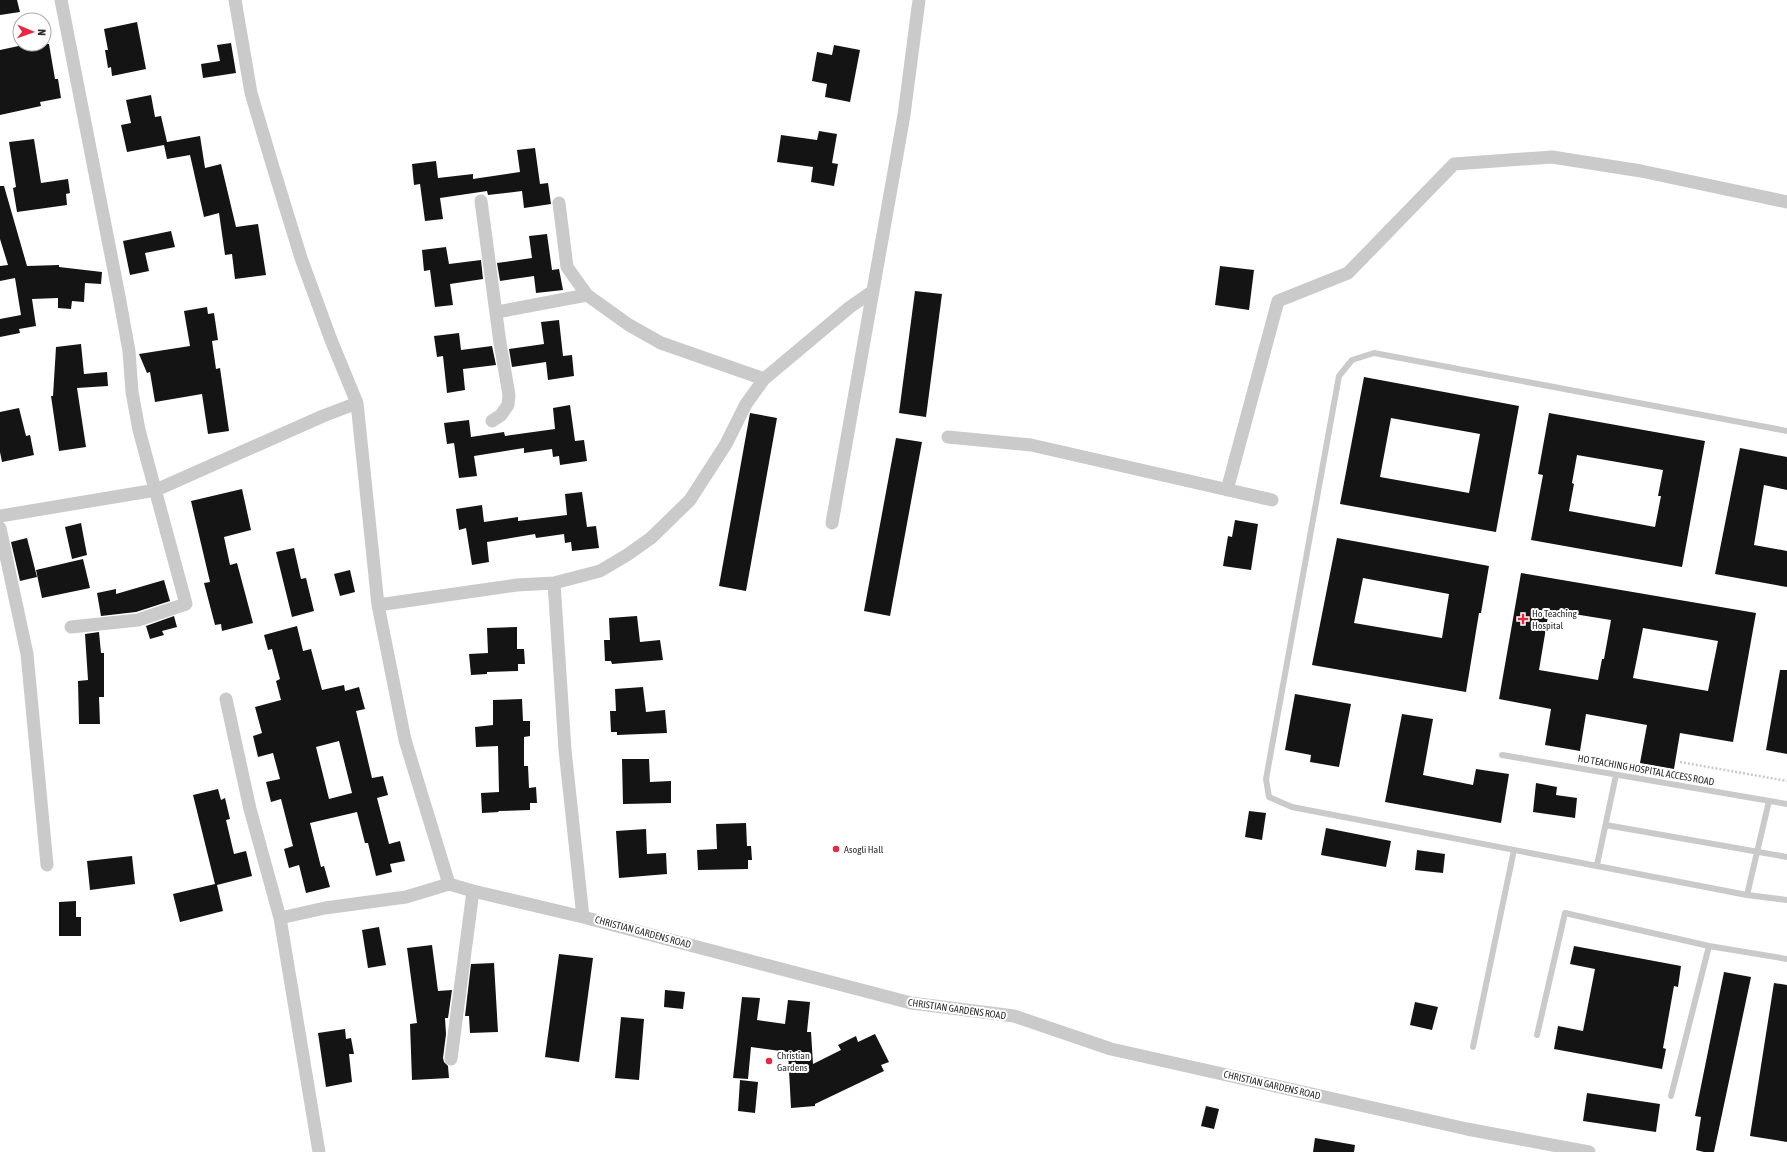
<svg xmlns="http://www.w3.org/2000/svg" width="1787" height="1152" viewBox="0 0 1787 1152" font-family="'Asap Condensed',sans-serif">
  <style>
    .building { fill: #141414; fill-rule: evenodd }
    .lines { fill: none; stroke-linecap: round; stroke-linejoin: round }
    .path { stroke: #cacaca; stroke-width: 2.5; stroke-dasharray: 2 2; stroke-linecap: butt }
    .lane { stroke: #cacaca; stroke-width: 6 }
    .street { stroke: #cacaca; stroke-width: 13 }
    .poi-dot { fill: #ed2640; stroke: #fff; stroke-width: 1.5 }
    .labels { text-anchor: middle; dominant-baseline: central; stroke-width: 4; stroke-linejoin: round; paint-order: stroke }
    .poi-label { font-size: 10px; fill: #2d2d2d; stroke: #fff; text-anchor: start }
    .street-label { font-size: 10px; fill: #2d2d2d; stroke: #fff }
  </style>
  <rect width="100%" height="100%" fill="#fff"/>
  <!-- building -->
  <path class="building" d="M0,0H17L20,12L0,15Z
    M137,22L146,69L112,76L111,67L108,68L105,50H108L104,29Z
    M231,43L236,73L203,78L201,64L220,61L217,45Z
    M28,44H49L55,79H58L61,98L40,102L41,106L0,115V50Z
    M834,45L860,50L850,102L825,97L827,84L812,81L817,52L832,55Z
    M151,95L155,117L161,116L167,142L200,136L205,168L221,164L236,227L258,224L266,275L235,279L232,254L225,255L219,213L204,217L190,155L167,159L164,145L127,152L121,125L131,123L126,100Z
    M819,131L837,134L832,163L838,164L834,186L811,182L813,167L777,162L781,135L817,140Z
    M34,139L41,183L68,179L70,193L66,194L67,205L17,212L13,188L16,187L9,142Z
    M535,148L540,184L548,183L551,204L524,208L522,191L488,195L487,191L440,198L443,219L425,221L420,184L414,185L412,164L436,161L438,178L473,174V179L520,172L517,150Z
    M0,186H4L27,266L59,265V267L102,272L101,284L85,283L84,302L72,301L71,309L58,308V298L32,299L36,326L19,329L20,333L0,337V319L21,315L15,278L0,281V266L8,265L0,239Z
    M171,231L175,247L145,253L149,271L130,275L123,241Z
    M547,234L552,270L559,269L563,290L536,293L534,276L500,281L497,263L532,258L529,236Z
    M446,247L449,264L481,260L483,279L450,284L453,305L435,307L430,270L424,271L422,250Z
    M1220,266L1254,270L1249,310L1215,305Z
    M915,291L942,294L926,417L899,413Z
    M207,307L208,314L214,313L218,340L212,341L216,369L220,368L229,431L208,434L202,394L155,402L150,372L147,373L139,354L190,346L184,311Z
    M559,320L563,356L572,355L574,376L548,380L546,362L512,367L509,349L544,344L541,322Z
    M459,333L461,350L492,346L496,365L463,369L465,390L447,393L443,356L437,357L434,336Z
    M81,344L84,374L107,372L108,386L77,388L86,447L59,451L51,396H53L56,347Z
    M1364,377L1519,406L1496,532L1340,504ZM1391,418L1480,434L1469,493L1380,477Z
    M570,405L575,441L584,440L587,461L560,465L559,456L553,457L552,449L524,453V448L474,456L477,476L459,478L454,443L447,444L444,423L469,420L471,437L504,432L505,436L555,429L553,408Z
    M19,408L26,436L30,435L34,455L2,462L0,452V412Z
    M750,413L777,418L746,591L719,586Z
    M1549,413L1705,441L1682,567L1531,540L1543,475L1538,474ZM1577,455L1663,470L1658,496H1661L1655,527L1569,511L1574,484L1572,483Z
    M896,438L922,442L890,616L864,611Z
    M1740,448L1787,457V490L1764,485L1754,545L1787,551V587L1715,574Z
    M242,489L251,530L224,537L230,565L237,563L253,623L222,631L221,624L215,625L204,583L210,582L191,501Z
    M582,492L587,527L596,526L599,548L572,551L571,542L565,543L564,534L536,538L535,534L487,542L489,562L472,565L466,528L459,530L456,509L482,505L484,522L518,517V521L567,515L565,494Z
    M1235,520L1258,524L1251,570L1223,566L1228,536L1232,537Z
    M81,523L87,555L72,559L65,527Z
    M27,538L37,577L20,581L11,542Z
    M1337,538L1489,566L1481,613H1479L1466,692L1312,665ZM1363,578L1449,594L1442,638L1354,623Z
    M294,548L301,579L306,578L314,611L292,617L276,552Z
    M83,559L90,588L42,598L36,570Z
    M350,570L355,592L340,596L334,574Z
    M1521,573L1756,613L1733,742L1680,733L1674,769L1640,763L1647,725L1586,714L1580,751L1545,745L1551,709L1499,699ZM1549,610L1611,620L1604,659H1602L1598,680L1539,670ZM1643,628L1718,641L1708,691L1633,678Z
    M164,580L170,601L136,612L101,616L97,593L116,589V594Z
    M174,616L177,627L162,631L164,635L150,639L146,626Z
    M637,616L640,642L660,640L663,660L612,664L611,661H605L604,640H610L609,618Z
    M297,626L303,651L311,649L322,690L344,685L345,691L359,687L365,709L356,711L372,778L383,776L388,795L377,798L389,844L400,841L405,861L390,864L392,872L376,876L368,843H365L357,812L310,823L321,867L324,866L330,887L306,893L299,865L289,868L284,849L293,846L281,799L271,802L266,782L280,779L273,753L258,757L253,736L262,733L255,707L281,700L276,681L280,679L272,649L268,650L264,635ZM339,741L352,793L329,799L316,747Z
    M517,627V649H524L525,664H518V671L487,672V674L471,675L469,654L488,653L487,628Z
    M99,632L101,653H104V697H99L100,724H79L78,681L88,680L85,634Z
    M1780,670H1787V754L1766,750Z
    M643,687L646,712L665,710L667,733L617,735V732H611L610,711H616L615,689Z
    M1295,694L1351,704L1339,767L1310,762L1311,755L1285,750Z
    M522,699L523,721H530V736L524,737V766H528L529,788L536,787L537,803H530V810L498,811L499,812L482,813L481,793L499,792L498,746L476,747L475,727L493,725V700Z
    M1402,714L1433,719L1423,775L1473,785L1476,769L1509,774L1501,823L1385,802Z
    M622,759H649L650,782L671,781V803L623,804Z
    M1536,783L1557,787L1556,795L1577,798L1575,818L1533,812Z
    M218,789L221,800L225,798L230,819L226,820L234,854L246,851L252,876L217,885L223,911L180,922L173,894L215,884L193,795Z
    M1249,811L1266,813L1262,840L1245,837Z
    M746,823L747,846H751L752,860H748V869L698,870L697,850L717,849L716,824Z
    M1326,828L1391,841L1386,867L1321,855Z
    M646,829L647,854L666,853L667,874L619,878L616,831Z
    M1417,850L1445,854L1443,873L1415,870Z
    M132,856L135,884L90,890L87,861Z
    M76,901V917H81V936H59V902Z
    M379,927L386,965L368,968L362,930Z
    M432,945L438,991L452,990L448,1018H445L446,1034L443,1058L444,1062L448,1066L449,1078L412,1080L410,1024L417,1023L407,948Z
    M1574,946L1681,966L1678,987L1674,986L1663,1048L1666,1049L1662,1069L1554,1049L1558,1026L1583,1031L1595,969L1570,964Z
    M559,954L593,958L579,1062L545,1057Z
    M494,963L498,1032L470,1033L469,1016H465L471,964Z
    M1724,972L1751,977L1714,1152H1704L1696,1150L1701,1117L1695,1116Z
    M1774,983L1787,985V1142L1750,1136Z
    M665,990L685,992L683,1009L664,1007Z
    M742,997L760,998L757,1020L785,1024L788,1000L810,1002L807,1032H811L813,1064L841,1050L838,1045L856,1036L858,1042L875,1034L889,1062L881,1065L884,1071L815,1104V1106L791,1108L788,1052L751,1047L748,1079L733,1078Z
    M1415,1002L1438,1007L1432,1030L1410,1025Z
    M621,1017L644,1019L639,1080L615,1078Z
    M345,1029L346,1039L351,1038L354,1054H349L352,1082L326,1087L318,1033Z
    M740,1080L758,1082L755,1113L738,1111Z
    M1587,1093L1660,1104L1656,1132L1583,1121Z
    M1206,1106L1219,1109L1214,1129L1201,1126Z
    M1315,1138L1355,1145L1354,1152H1313Z"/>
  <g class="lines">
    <!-- path -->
    <path class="path" d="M1680,762L1787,781"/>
    <!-- lane -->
    <path class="lane" d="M1787,431L1374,353L1352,360L1339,376L1266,779L1269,797L1292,807L1747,895L1787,900
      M1502,755L1787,804
      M1606,825L1787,857
      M1597,865L1616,775
      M1747,895L1769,801
      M1537,1035L1565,913L1709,946L1787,959
      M1473,1047L1514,850
      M1671,1096L1709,946"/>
    <!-- street -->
    <path class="street" d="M61,0L119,296L129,351L132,392L139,430L186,604L138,620L71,627
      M235,0L251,93L273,167L301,258L331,340L357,403L378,605L405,740L449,884
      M481,201L500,343L509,395L508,405L501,415L492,421
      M559,203L567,267L587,295L629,325L661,343L764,379
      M497,312L587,295
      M948,437L1031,445L1272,500
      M1227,490L1278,301L1348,273L1454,164L1552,157L1641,171L1787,202
      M0,516L156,490L323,416L357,403
      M832,523L904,115L919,0
      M0,528L27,654L47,865
      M554,583L565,750L583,917
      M378,605L517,585L554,583L600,571L627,555L651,538L690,500L726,444L746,404L764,379L850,307L873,291
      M226,699L250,809L280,918L319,1152
      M280,918L325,908L406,897L449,884L473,891L583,917L911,1003L1014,1016L1111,1049L1467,1129L1589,1152
      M451,1059L473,891"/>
  </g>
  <!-- markers -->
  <g class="poi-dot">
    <path d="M1521 613h4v4h4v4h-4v4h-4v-4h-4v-4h4z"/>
    <circle cx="836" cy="849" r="4"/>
    <circle cx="769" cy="1061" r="4"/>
  </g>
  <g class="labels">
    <!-- poi labels -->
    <g class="poi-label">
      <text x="1532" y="613">Ho Teaching<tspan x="1532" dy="12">Hospital</tspan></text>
      <text x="844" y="849">Asogli Hall</text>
      <text x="777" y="1055">Christian<tspan x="777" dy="12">Gardens</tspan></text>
    </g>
    <!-- street labels -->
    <g class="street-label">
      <text transform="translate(1646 770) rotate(10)">HO TEACHING HOSPITAL ACCESS ROAD</text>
      <text transform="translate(643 932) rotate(15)">CHRISTIAN GARDENS ROAD</text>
      <text transform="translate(957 1009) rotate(8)">CHRISTIAN GARDENS ROAD</text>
      <text transform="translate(1272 1085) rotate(13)">CHRISTIAN GARDENS ROAD</text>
    </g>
  </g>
  <!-- north arrow -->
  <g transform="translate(32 32) rotate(92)"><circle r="19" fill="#ffffff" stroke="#ababab"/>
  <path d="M0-3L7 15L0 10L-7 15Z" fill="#ed2640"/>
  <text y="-6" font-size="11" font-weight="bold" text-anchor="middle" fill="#2d2d2d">N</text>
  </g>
</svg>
